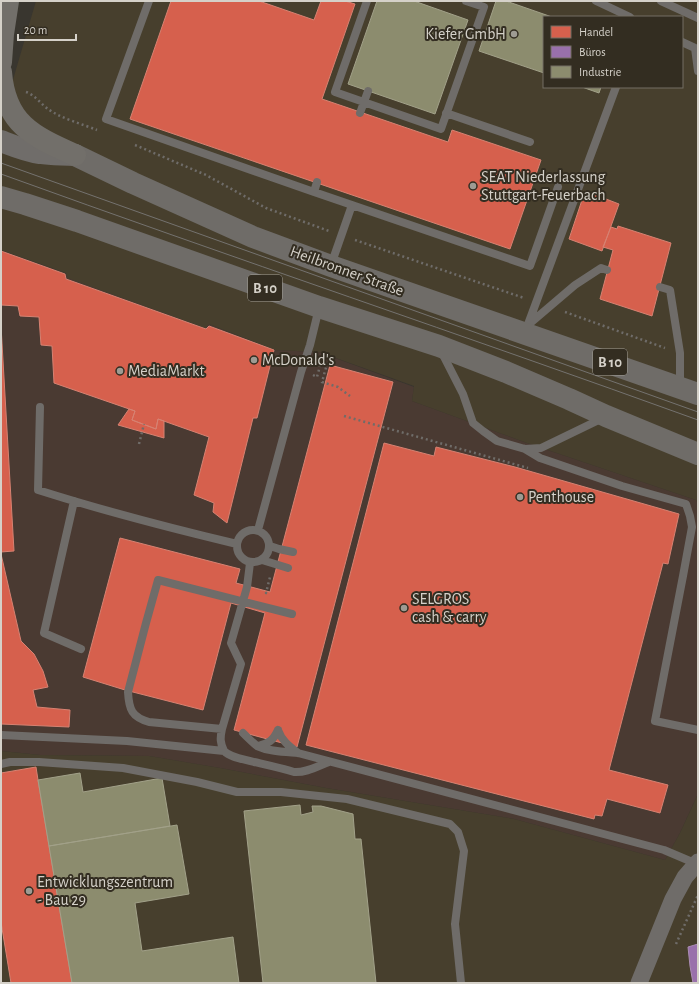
<svg xmlns="http://www.w3.org/2000/svg" width="699" height="984" viewBox="0 0 699 984" font-family="'Alegreya Sans',sans-serif">
  <style>
    .commercial { fill: #4a3a32 }
    .built { fill: #473f2d; fill-rule: evenodd }
    .shops { fill: #d6604d; stroke: #d68272 }
    .offices { fill: #9970ab; stroke: #ab8db4 }
    .industry { fill: #8c8c6e; stroke: #a2a189 }
    .lines { fill: none; stroke-linecap: round; stroke-linejoin: round }
    .path { stroke: #6f6c69; stroke-width: 2.5; stroke-dasharray: 2 3; stroke-linecap: butt }
    .service { stroke: #6f6c69; stroke-width: 8 }
    .minor { stroke: #6f6c69; stroke-width: 17 }
    .secondary { stroke: #706d6a; stroke-width: 22 }
    .primary { stroke: #6f6c68; stroke-width: 22 }
    .trunk { stroke: #726f6a; stroke-width: 22 }
    .tram { stroke: #74726f; stroke-width: 1 }
    .poi-dot { fill: #9e9b93; stroke: #332d21; stroke-width: 1.5 }
    .labels { text-anchor: middle; dominant-baseline: central; stroke-width: 4; stroke-linejoin: round; paint-order: stroke }
    .shield { fill: #332d21; stroke: #a4a097; stroke-width: 1 }
    .shield-label { font-size: 15px; font-weight: bold; fill: #d5d1c9 }
    .poi-label { font-size: 16px; fill: #d5d1c9; stroke: #332d21; text-anchor: start }
    .street-label { font-size: 16px; fill: #d5d1c9; stroke: #332d21 }
  </style>
  <rect width="100%" height="100%" fill="#39362f"/>
  <!-- commercial -->
  <path class="commercial" d="M1,250L209,324L275,350L319,352L414,387L412,401L527,443L696,500L698,503V794L680,833L665,860L514,819L326,788L220,768L149,756L40,755L1,751Z"/>
  <!-- built -->
  <path class="built" d="M36,1H698V503L696,500L527,443L412,401L414,386L319,352L275,350L209,324L205,328L68,278L66,273L1,250V121ZM544,17H682V87H544Z
    M1,751L40,755L149,756L220,768L326,788L514,819L665,860L680,833L698,794V983H1Z"/>
  <!-- shops -->
  <path class="shops" d="M171,1H259L314,20L321,1H345L355,4L322,99L448,142L452,130L541,160L510,249L130,119Z
    M585,191L619,204L602,251L569,239Z
    M618,226L671,243L652,316L600,299L613,250L603,247L611,227L617,229Z
    M1,251L65,274L66,279L206,329L209,326L274,350L257,418H253L227,523L213,512L214,503L194,495L209,437L158,419L156,429L132,420L135,411L54,383L52,346L41,345L39,317L20,316L18,306L1,305Z
    M1,326L14,551L1,552Z
    M330,365L393,382L297,747L234,730L265,613L231,603L203,710L125,690L83,677L120,538L240,569L236,583L270,592Z
    M129,409L135,411L132,420L156,429L158,419L164,421V438L118,425Z
    M384,443L434,456L436,447L515,467L679,514L668,564L663,563L609,770L668,785L660,813L607,799L602,816L595,815L594,819L306,745Z
    M1,554L21,641L34,654L43,671L48,687L33,690L37,707L70,710L69,727L1,724Z
    M36,767L38,780L72,983H11L1,922V773Z"/>
  <!-- offices -->
  <path class="offices" d="M698,944V983H693L690,966L688,947Z"/>
  <!-- industry -->
  <path class="industry" d="M377,1H414L468,20L435,114L348,84Z
    M496,1H506L552,17H544V73L479,51Z
    M582,87H601L599,93Z
    M80,773L83,792L162,778L170,826L49,846L38,780Z
    M300,805L301,815L313,812L312,806H321L353,814L355,839H361L376,983H263L244,811Z
    M177,825L189,894L135,903L142,951L233,937L239,983H72L49,846Z"/>
  <g class="lines">
    <!-- path -->
    <path class="path" d="M26,92C35,95 41,104 48,109C60,118 82,124 97,130
      M135,145L206,175L266,208L329,231
      M355,240L524,298
      M565,312L665,348
      M313,375L317,377L321,362L327,364L322,382L338,387L350,396
      M344,416L528,468
      M139,444L144,424
      M267,593H266L270,577L269,576
      M676,944L698,895"/>
    <!-- service -->
    <path class="service" d="M149,1L106,119L314,192
      M367,1L335,92L441,129L484,7L466,1
      M596,1L630,17
      M661,1L698,18
      M682,42L695,48L698,71
      M360,113L368,91
      M446,113L530,142
      M317,182L314,192L352,205L331,265
      M352,205L530,266L558,187
      M660,287L670,290L680,353V386
      M528,325L575,285L601,268L607,270
      M527,327L616,87
      M441,351L463,394L473,423L483,431L497,441L525,449L541,448L603,418
      M40,407L38,490C104,511 170,528 237,544
      M525,449L540,458L622,486L686,504L690,516L692,527L683,576L655,721L698,730
      M74,501L44,633L81,649
      M237 546a16 16 0 1 1 32 0a16 16 0 1 1-32 0Z
      M258,530L301,372L310,345L319,308
      M270,546L279,549L293,552
      M262,560L288,568
      M222,729L149,722C132,717 129,710 128,692L146,623L158,580L292,614
      M278,730C282,741 289,746 298,753
      M243,733C247,737 252,742 257,746C270,752 285,752 298,753L664,850L697,864
      M1,735L127,741L224,751C231,758 244,759 254,762C267,765 281,768 294,772C306,773 318,766 329,762
      M258,746C269,743 273,741 278,730
      M224,751C220,743 220,738 222,729L241,664L231,643L247,587L250,563
      M1,764L10,762H39L123,768L197,782L237,792H281L347,799L450,824L458,832L464,851L455,924L461,983"/>
    <!-- minor -->
    <path class="minor" d="M639,983L673,899L685,877L698,862"/>
    <!-- secondary -->
    <path class="secondary" d="M1,141C14,146 26,151 40,153C52,155 63,154 75,155"/>
    <!-- primary -->
    <path class="primary" d="M75,155L133,183L253,237L331,266L698,394
      M1,197L25,204L77,221L319,307L439,346L506,372L569,399L606,416L698,454"/>
    <!-- trunk -->
    <path class="trunk" d="M1,62L3,34L8,1
      M1,72C5,123 32,136 75,155"/>
    <!-- tram -->
    <path class="tram" d="M1,163L698,412
      M1,174C233,258 466,336 698,420"/>
  </g>
  <!-- markers -->
  <g class="poi-dot">
    <circle cx="514" cy="34" r="4"/>
    <circle cx="473" cy="186" r="4"/>
    <circle cx="254" cy="360" r="4"/>
    <circle cx="120" cy="371" r="4"/>
    <circle cx="520" cy="497" r="4"/>
    <circle cx="404" cy="608" r="4"/>
    <circle cx="29" cy="891" r="4"/>
  </g>
  <g class="labels">
    <!-- shield labels -->
    <g class="shield">
      <rect x="248" y="275" width="34" height="26" rx="3"/>
      <rect x="593" y="349" width="34" height="26" rx="3"/>
    </g>
    <g class="shield-label">
      <text x="265" y="288">B 10</text>
      <text x="610" y="362">B 10</text>
    </g>
    <!-- poi labels -->
    <g class="poi-label">
      <text x="506" y="34" text-anchor="end">Kiefer GmbH</text>
      <text x="481" y="177">SEAT Niederlassung<tspan x="481" dy="18">Stuttgart-Feuerbach</tspan></text>
      <text x="262" y="360">McDonald's</text>
      <text x="128" y="371">MediaMarkt</text>
      <text x="528" y="497">Penthouse</text>
      <text x="412" y="599">SELGROS<tspan x="412" dy="18">cash &amp; carry</tspan></text>
      <text x="37" y="882">Entwicklungszentrum<tspan x="37" dy="18">- Bau 29</tspan></text>
    </g>
    <!-- street labels -->
    <g class="street-label">
      <text transform="translate(347 271) rotate(20)">Heilbronner Straße</text>
    </g>
  </g>
  <!-- border -->
  <rect width="699" height="984" fill="none" stroke="#d5d1c9" stroke-width="4"/>
  <!-- legend -->
  <rect x="543" y="16" width="140" height="72" fill="#332d21" stroke="#746f64"/>
  <rect x="551" y="26" width="20" height="12" fill="#d6604d" stroke="#746f64"/>
  <text x="579" y="36" font-size="12" fill="#d5d1c9">Handel</text>
  <rect x="551" y="46" width="20" height="12" fill="#9970ab" stroke="#746f64"/>
  <text x="579" y="56" font-size="12" fill="#d5d1c9">Büros</text>
  <rect x="551" y="66" width="20" height="12" fill="#8c8c6e" stroke="#746f64"/>
  <text x="579" y="76" font-size="12" fill="#d5d1c9">Industrie</text>
  <!-- scale -->
  <path d="M18 34v6h58v-6" fill="none" stroke="#d5d1c9" stroke-width="2"/>
  <text x="24" y="34" font-size="12" fill="#d5d1c9" stroke="#332d21" stroke-width="3" paint-order="stroke">20 m</text>
</svg>
